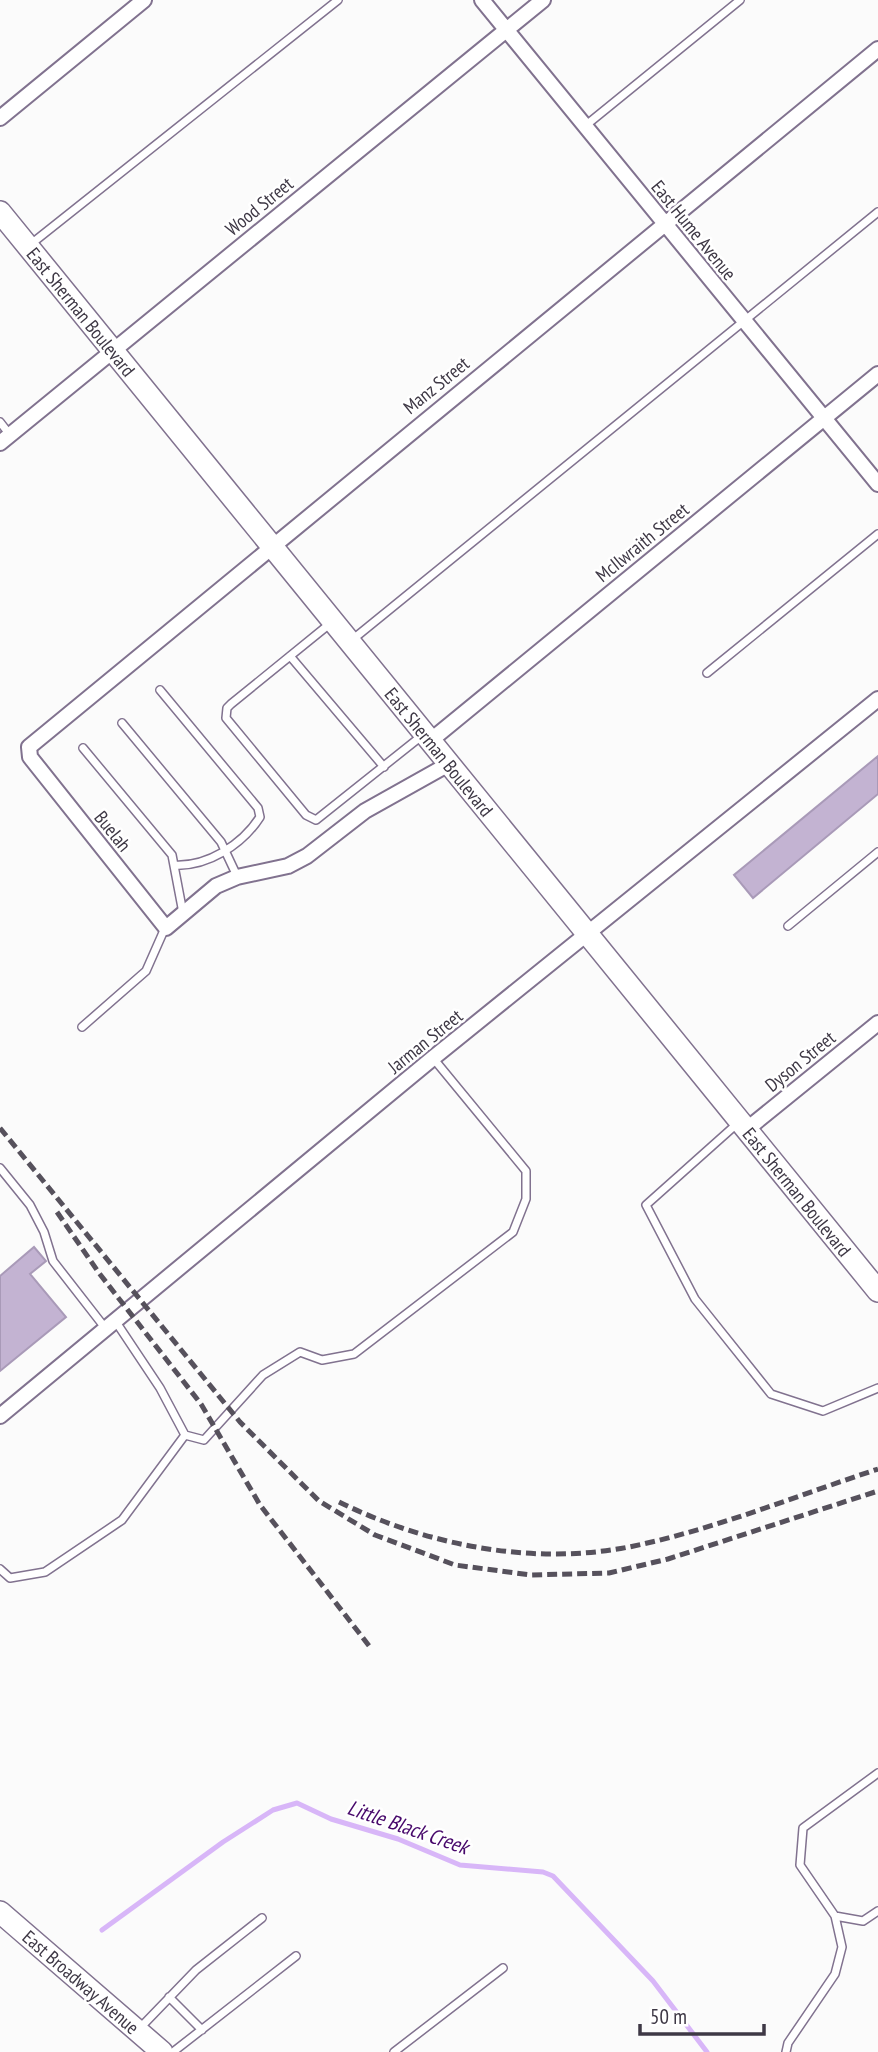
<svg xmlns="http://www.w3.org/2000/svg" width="878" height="2052" viewBox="0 0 878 2052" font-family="'PT Sans Narrow',sans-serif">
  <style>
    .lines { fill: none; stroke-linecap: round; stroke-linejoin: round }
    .stream { stroke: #d8b6f8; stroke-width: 5 }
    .building { fill: #c3b3d2; stroke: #a99ab8; stroke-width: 2 }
    .lane-casing { stroke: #81728f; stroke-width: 10 }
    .street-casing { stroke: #81728f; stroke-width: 18 }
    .secondary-casing { stroke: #81728f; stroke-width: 24 }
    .lane { stroke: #fff; stroke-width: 7 }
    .street { stroke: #fff; stroke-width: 14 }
    .secondary { stroke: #fff; stroke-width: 21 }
    .rail { stroke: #56515c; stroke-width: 5; stroke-dasharray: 10 5; stroke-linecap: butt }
    .labels { text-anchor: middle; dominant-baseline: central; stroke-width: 5; stroke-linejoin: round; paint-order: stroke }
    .street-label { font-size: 19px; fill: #3e3845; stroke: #fff }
    .water-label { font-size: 21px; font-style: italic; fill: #47086b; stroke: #fff }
  </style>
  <rect width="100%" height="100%" fill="#fbfbfb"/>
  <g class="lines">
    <!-- stream -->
    <path class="stream" d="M102,1930L223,1842L273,1810L297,1803L331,1819L398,1839L460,1865L543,1872L553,1876L653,1981L707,2052"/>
  </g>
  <!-- building -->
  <path class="building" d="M878,756V794L753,898L734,875Z
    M34,1247L46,1261L30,1274L66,1317L0,1371V1276Z"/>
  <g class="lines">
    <defs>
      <path id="lane" d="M585,126L740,0
        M31,244L338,0
        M0,422L10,435
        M332,622L231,704L227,708L226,718L306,815L316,820L424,734
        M352,640L878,212
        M290,656L384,767
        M707,673L878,534
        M160,690L258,808L260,817C242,845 207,867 174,865
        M122,723L221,842L237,876
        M83,748L172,855L183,913
        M788,926L878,852
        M82,1027L146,971L165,928
        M739,1122L646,1205L695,1299L771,1394L823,1411L878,1388
        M0,1168L30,1205L44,1232L53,1261L106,1329
        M116,1322L160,1388L185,1435L204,1440L263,1375L300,1352L322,1360L354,1354L513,1232L526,1199V1171L433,1058
        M0,1569L10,1578L45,1572L122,1520L185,1435
        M878,1773L803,1828L800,1865L835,1916L863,1921L878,1911
        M169,1997L202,2030
        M140,2028L196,1970L262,1918
        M173,2052L296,1956
        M394,2052L503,1968
        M786,2052L788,2043L835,1974L842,1947L835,1916"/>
      <path id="street" d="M482,0L878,484
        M0,118L144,0
        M0,443L543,0
        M430,741L878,374
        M449,764L365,811L307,856L288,866L237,877L216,886L166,928L30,757L29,747L878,49
        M746,1130L878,1023
        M0,1416L433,1058L878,699"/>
      <path id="secondary" d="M0,212L878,1291
        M0,1912L162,2052"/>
    </defs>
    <!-- lane casing -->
    <use href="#lane" class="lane-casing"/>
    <!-- street casing -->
    <use href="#street" class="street-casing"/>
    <!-- secondary casing -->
    <use href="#secondary" class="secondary-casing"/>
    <!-- lane -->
    <use href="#lane" class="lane"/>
    <!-- street -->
    <use href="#street" class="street"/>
    <!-- secondary -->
    <use href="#secondary" class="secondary"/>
    <!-- rail -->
    <path class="rail" d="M0,1128L240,1422L319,1501L375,1535L455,1565L531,1575L609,1573L668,1559L878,1491
      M57,1212L99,1273L201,1404L260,1505L370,1647
      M339,1502C427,1545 531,1566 629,1547C713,1530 796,1496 878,1469"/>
  </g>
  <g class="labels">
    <!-- street labels -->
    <g class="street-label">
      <text transform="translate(259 206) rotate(-39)">Wood Street</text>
      <text transform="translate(694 230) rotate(51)">East Hume Avenue</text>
      <text transform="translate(81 312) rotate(51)">East Sherman Boulevard</text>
      <text transform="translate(436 385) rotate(-39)">Manz Street</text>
      <text transform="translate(642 542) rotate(-39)">McIlwraith Street</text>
      <text transform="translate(439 752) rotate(51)">East Sherman Boulevard</text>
      <text transform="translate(113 831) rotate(51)">Buelah</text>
      <text transform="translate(425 1041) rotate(-39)">Jarman Street</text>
      <text transform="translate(800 1061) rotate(-39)">Dyson Street</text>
      <text transform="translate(797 1192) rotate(51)">East Sherman Boulevard</text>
      <text transform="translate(81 1982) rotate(41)">East Broadway Avenue</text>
    </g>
    <!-- water labels -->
    <g class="water-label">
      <text transform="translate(408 1827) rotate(19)">Little Black Creek</text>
    </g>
  </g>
  <!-- scale -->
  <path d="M640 2024v10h124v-10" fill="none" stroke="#3e3845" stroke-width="3.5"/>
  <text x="650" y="2024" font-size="21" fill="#3e3845" stroke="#ffffff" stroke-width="5" paint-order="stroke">50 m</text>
</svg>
